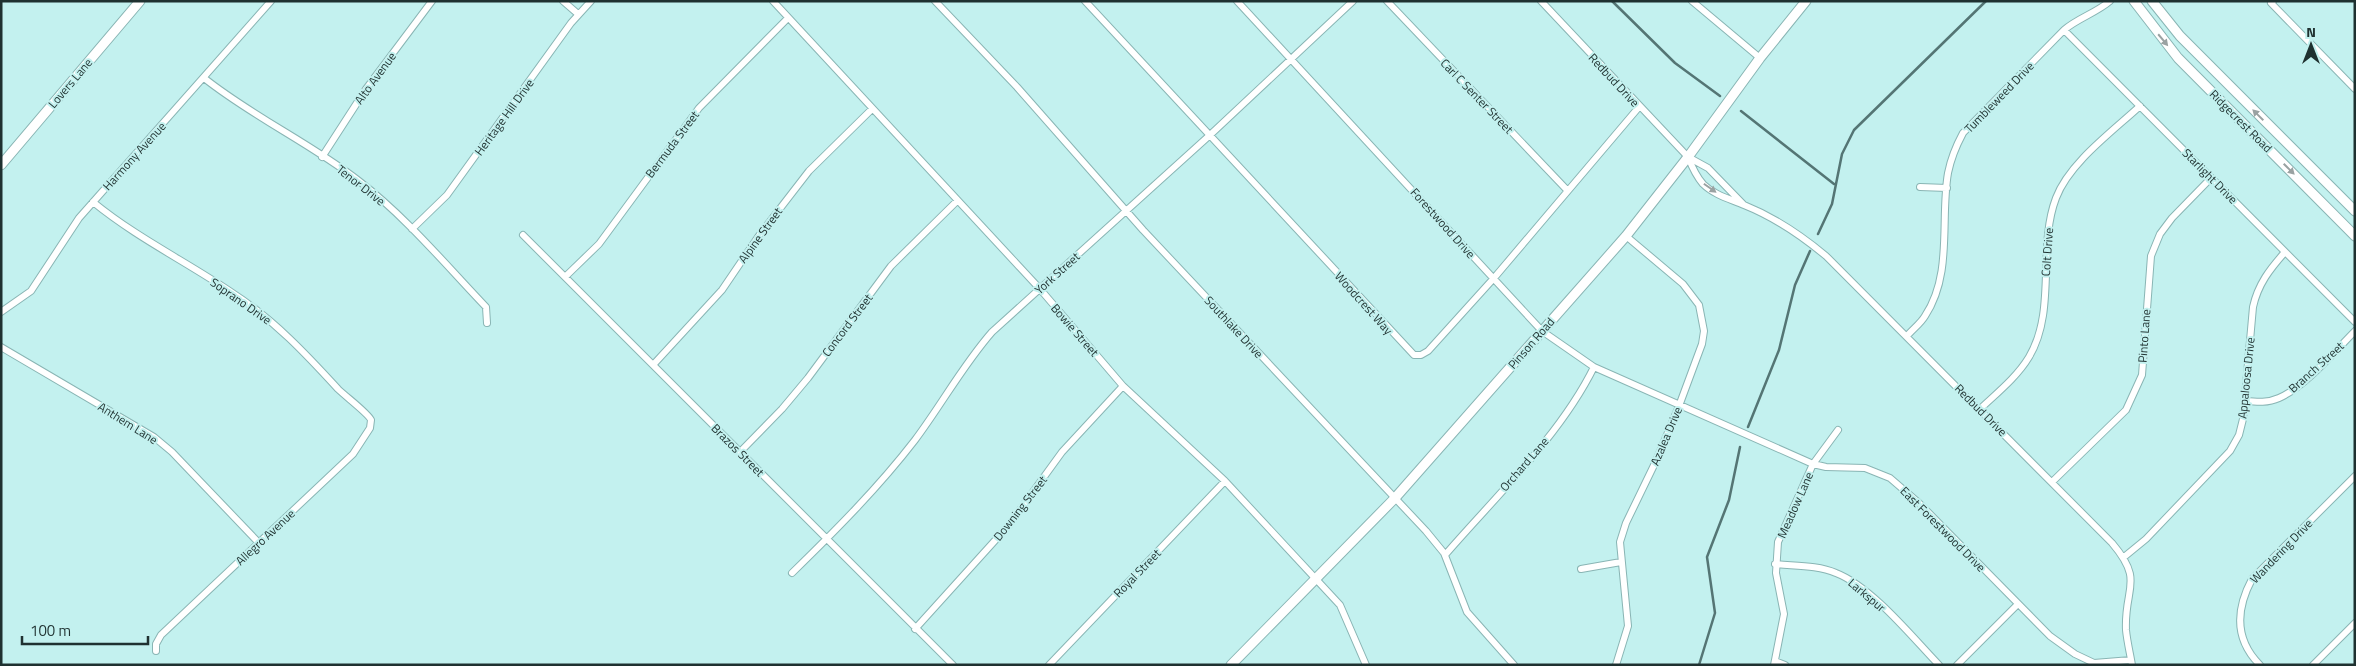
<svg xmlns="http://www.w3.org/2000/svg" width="2356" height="666" viewBox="0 0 2356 666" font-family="'Titillium Web',sans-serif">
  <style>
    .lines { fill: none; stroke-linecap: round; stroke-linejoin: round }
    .stream { stroke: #547574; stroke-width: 2.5 }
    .street-casing { stroke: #89b5b4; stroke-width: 8 }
    .secondary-casing { stroke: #89b5b4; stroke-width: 11 }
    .street { stroke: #fff; stroke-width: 6 }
    .secondary { stroke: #fff; stroke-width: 9 }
    .oneway { fill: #9aa2a2 }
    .labels { text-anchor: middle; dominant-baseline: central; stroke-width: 4; stroke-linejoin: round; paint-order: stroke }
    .street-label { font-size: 12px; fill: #1f3130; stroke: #c3f1ef }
  </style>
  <rect width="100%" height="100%" fill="#c3f1ef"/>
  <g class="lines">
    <!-- stream -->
    <path class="stream" d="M1612,1L1675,63L1720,96
      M1741,111L1834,184
      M1818,234L1832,204L1842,154L1854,130L1986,1
      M1748,427L1779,350L1795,285L1810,251
      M1699,665L1715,613L1707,557L1729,500L1740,447"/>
    <defs>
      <path id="street" d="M563,1L578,14
        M773,1L1040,289L1123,386L1225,481L1340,605L1366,665
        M935,1L1017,87L1143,230L1426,531L1444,553L1467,612L1514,665
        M1085,1L1414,355H1421L1428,351L1494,278L1639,107
        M1237,1L1542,331L1594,367L1813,464L1826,467L1865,468L1890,478L1919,503L2050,636L2075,654L2094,663L2131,660
        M1387,1L1567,190
        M1541,1L1688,157L1708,168L1744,205
        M1692,1L1760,58
        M2273,1L2271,3L2355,89
        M2064,30L2355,322
        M204,78C253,117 310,143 359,181C406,217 445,264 486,307L487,323
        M322,157L366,89L432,1
        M1688,157C1692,167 1696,176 1703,184C1714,195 1730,199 1744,205C1774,217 1802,236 1826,256L2112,543C2145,582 2124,587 2126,630C2127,641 2130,653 2132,665
        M1920,187L1947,188
        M93,202C137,238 187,262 234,294C274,320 306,354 338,389C345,396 369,414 371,420L370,428L353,454L161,635L156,644V651
        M412,229L447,195L571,23L591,1
        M523,235L953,665
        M565,277L599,244L699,108L788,18
        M1,312L31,291L79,218L271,1
        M1907,336C1913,329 1921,323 1925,316C1953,274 1940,219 1948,173C1951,158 1956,146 1963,133L2064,30C2078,18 2096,13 2110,1
        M1,347L154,437L172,452L259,543
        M653,365L722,290L758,237L809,171L872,109
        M2245,401C2257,402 2268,403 2279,398C2306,386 2334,352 2355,331
        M1980,409C1997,393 2017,377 2029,357C2057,310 2037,248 2056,198C2069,163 2113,131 2140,106
        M740,452L782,409L808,378L891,266L957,201
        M2052,482L2126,410L2142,375L2151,256L2160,234L2172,218L2211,178
        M1445,555C1495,497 1560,436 1594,367
        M2124,557L2146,539L2230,451L2239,435L2243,419L2253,307C2258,284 2270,269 2285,252
        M1775,564C1795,566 1818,565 1836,573C1872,587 1912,637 1939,665
        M1581,569L1621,562
        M792,573C835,531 878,488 915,440C942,404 963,365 992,332L1210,135L1353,1
        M915,629L1009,525L1062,452L1123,386
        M1775,661L1785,665
        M1049,665L1225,481
        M1616,665L1628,626L1620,542L1626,523L1656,461L1679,406L1702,344L1704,331L1699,305L1683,284L1626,236
        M1774,665L1784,614L1776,573L1778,542L1813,464L1838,430
        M1957,665L2018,604
        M2260,665C2234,639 2236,609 2252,579L2355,476
        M2313,665L2355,623"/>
      <path id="secondary" d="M2134,1L2178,58L2355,236
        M2152,1L2180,36L2355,211
        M1,165L140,1
        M1231,665L1395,498L1626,236L1688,157L1760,58L1806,1"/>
    </defs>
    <!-- street casing -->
    <use href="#street" class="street-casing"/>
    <!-- secondary casing -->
    <use href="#secondary" class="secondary-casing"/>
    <!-- street -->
    <use href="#street" class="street"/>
    <!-- secondary -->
    <use href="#secondary" class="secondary"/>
  </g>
  <!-- one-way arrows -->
  <defs><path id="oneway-solid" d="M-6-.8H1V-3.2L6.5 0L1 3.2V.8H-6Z" transform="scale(1.25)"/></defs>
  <g class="oneway">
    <use href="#oneway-solid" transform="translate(2163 40) rotate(50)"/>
    <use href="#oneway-solid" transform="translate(2258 115) rotate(-135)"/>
    <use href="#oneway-solid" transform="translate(2289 169) rotate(45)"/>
    <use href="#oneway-solid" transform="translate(1710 188) rotate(35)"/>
  </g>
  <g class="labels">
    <!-- street labels -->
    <g class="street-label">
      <text transform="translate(375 78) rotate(-54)">Alto Avenue</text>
      <text transform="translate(1614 80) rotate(47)">Redbud Drive</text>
      <text transform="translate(70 83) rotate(-50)">Lovers Lane</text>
      <text transform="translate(1477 96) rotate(46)">Carl C Senter Street</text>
      <text transform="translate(1999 97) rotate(-46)">Tumbleweed Drive</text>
      <text transform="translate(504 117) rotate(-54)">Heritage Hill Drive</text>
      <text transform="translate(2241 121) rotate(45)">Ridgecrest Road</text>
      <text transform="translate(672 144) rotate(-53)">Bermuda Street</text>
      <text transform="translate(134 156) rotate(-48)">Harmony Avenue</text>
      <text transform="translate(2210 176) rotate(45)">Starlight Drive</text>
      <text transform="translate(361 185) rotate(38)">Tenor Drive</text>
      <text transform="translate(1443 223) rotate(48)">Forestwood Drive</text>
      <text transform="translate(760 235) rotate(-54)">Alpine Street</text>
      <text transform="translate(2047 252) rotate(-86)">Colt Drive</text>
      <text transform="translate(1057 273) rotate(-42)">York Street</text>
      <text transform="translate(241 301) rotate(35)">Soprano Drive</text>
      <text transform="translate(1364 303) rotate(48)">Woodcrest Way</text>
      <text transform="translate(847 325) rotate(-53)">Concord Street</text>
      <text transform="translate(1234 327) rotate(47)">Southlake Drive</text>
      <text transform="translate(1075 330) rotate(49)">Bowie Street</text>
      <text transform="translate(2144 336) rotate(-86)">Pinto Lane</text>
      <text transform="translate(1531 343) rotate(-49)">Pinson Road</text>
      <text transform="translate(2316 367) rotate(-42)">Branch Street</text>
      <text transform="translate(2246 378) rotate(-84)">Appaloosa Drive</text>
      <text transform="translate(1981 410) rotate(45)">Redbud Drive</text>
      <text transform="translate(128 423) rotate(32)">Anthem Lane</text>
      <text transform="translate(1666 436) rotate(-67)">Azalea Drive</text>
      <text transform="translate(738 450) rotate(45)">Brazos Street</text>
      <text transform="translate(1524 464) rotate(-49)">Orchard Lane</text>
      <text transform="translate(1795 505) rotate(-66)">Meadow Lane</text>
      <text transform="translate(1020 508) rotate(-52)">Downing Street</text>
      <text transform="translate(1943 529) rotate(45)">East Forestwood Drive</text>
      <text transform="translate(265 537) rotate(-43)">Allegro Avenue</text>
      <text transform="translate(2281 551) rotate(-46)">Wandering Drive</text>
      <text transform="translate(1137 573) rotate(-46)">Royal Street</text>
      <text transform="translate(1867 595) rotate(40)">Larkspur</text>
    </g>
  </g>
  <!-- border -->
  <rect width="2356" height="666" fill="none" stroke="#1f3130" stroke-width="5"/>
  <!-- north arrow -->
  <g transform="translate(2311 45)" stroke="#c3f1ef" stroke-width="4" paint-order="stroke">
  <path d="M0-4L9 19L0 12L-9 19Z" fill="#1f3130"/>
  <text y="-8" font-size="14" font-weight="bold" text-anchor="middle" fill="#1f3130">N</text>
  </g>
  <!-- scale -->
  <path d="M22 636v8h126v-8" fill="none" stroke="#1f3130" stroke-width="2.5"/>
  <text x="30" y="636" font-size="15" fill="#1f3130" stroke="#c3f1ef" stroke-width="4" paint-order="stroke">100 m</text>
</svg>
